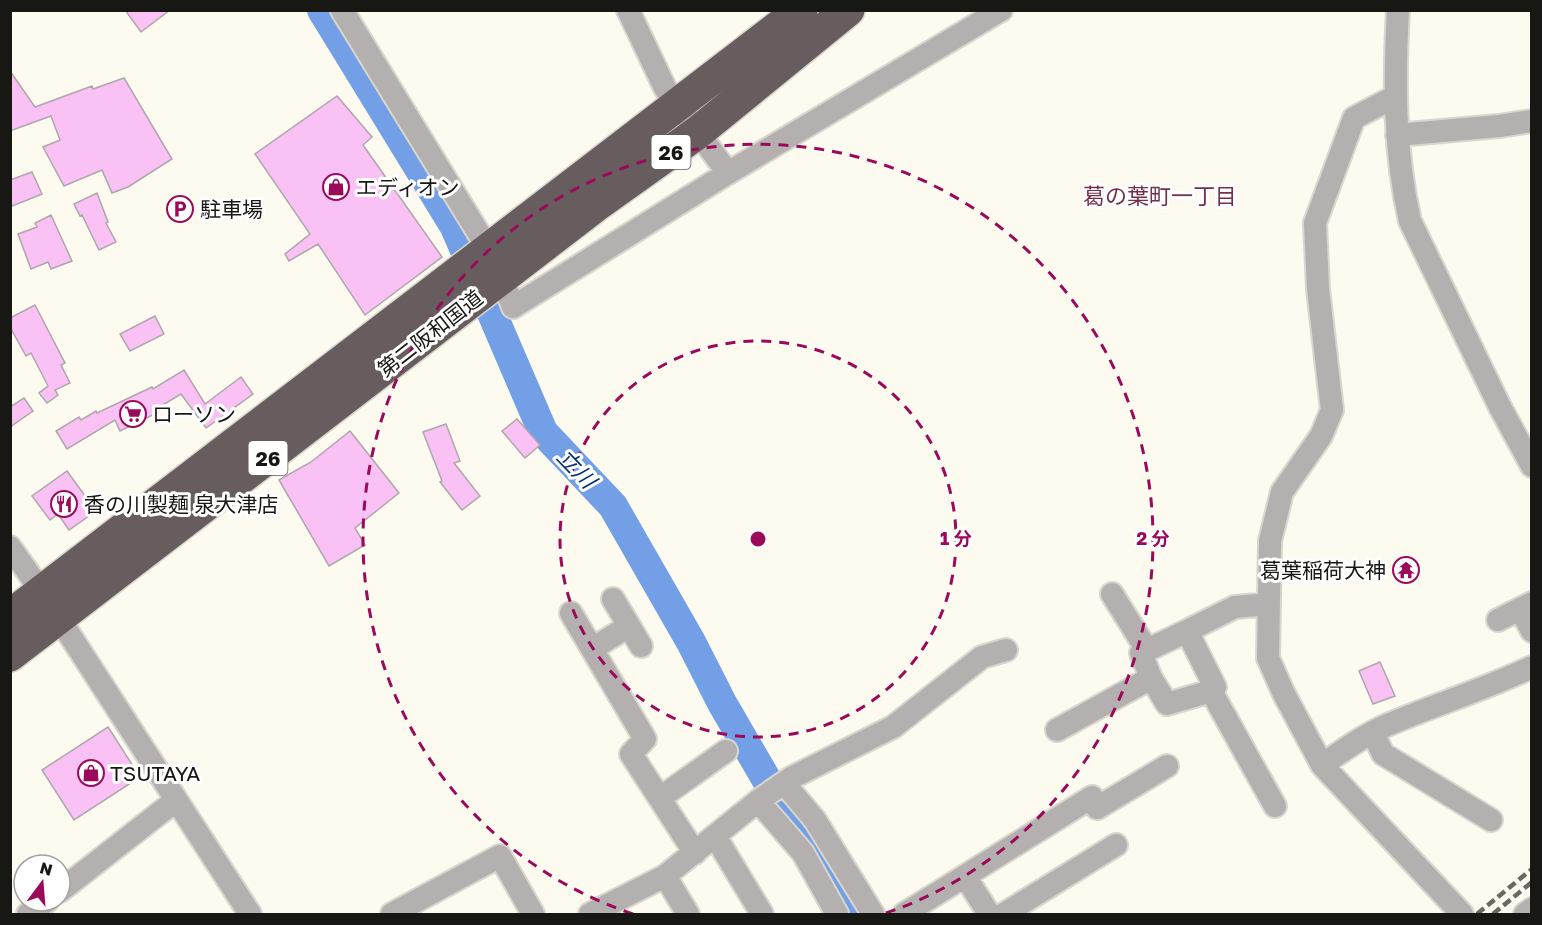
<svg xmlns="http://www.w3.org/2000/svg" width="1542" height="925" viewBox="0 0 1542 925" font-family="'Golos Text','Noto Sans JP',sans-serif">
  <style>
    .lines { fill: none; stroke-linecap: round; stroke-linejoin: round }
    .river { stroke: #729fe6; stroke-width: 30 }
    .building { fill: #fac1f4; stroke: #aea6ad; stroke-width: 1.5 }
    .minor-casing { stroke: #d8d6cd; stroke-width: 26 }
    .highway-casing { stroke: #d8d6cd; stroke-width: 36 }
    .minor { stroke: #b5b0b0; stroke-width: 22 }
    .highway { stroke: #675d5e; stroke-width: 33 }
    .rail { stroke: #696862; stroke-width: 4.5; stroke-dasharray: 9 4.5; stroke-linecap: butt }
    .ring { fill: none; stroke: #9b0a5a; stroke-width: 3; stroke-dasharray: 10 8 }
    .labels { text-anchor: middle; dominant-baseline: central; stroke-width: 6; stroke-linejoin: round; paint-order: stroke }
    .shield { fill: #fff; stroke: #5d5d5a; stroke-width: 1.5 }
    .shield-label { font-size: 20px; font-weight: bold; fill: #171713 }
    .poi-label { font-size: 21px; fill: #171713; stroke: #fff; text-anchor: start }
    .street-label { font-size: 21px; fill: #171713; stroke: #fff }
    .neighbourhood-label { font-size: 22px; fill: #73304d; stroke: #fff }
    .water-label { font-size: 22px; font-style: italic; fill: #05306e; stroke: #fff }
    .centre { fill: #9b0a5a; stroke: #fff; stroke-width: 3 }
    .ring-label { font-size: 18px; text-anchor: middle; font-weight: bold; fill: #9b0a5a; stroke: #fff; stroke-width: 6; stroke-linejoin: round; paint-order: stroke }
  </style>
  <rect width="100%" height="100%" fill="#fdfaf0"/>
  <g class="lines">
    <!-- river -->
    <path class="river" d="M322,10L455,227L543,432L613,506L691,642L722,703L772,789L801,825L854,914"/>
  </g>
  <!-- building -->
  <path class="building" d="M125,10H170L141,32Z
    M10,71L35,107L92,86L93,89L124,78L172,159L128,187L112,193L102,170L64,186L43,147L60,140L51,116L10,131Z
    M337,96L372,137L363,145L442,257L365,315L318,244L289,261L285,254L310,234L255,154Z
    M32,172L42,194L10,207V180Z
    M97,193L108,222L106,223L116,242L99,250L82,215L80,216L74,204Z
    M51,215L72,261L51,269L48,262L31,269L18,234L37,227L35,223Z
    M35,305L65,363L61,365L70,383L55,390L58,395L47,403L39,393L48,386L31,353L26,356L10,327V318Z
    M155,316L164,334L130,351L120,334Z
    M184,370L205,404L241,377L253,394L206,428L181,394L161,406L163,410L120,431L115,420L67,449L56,431L79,417L81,420L96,411L97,413L152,387L153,389Z
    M24,398L33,411L10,427V407Z
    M517,419L540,445L525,458L502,431Z
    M446,424L460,461L454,463L480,496L462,510L440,482L442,481L423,432Z
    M350,431L399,493L355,528L365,545L329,566L279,480L311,462Z
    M67,471L96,511L69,530L58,514L50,520L32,496Z
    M1380,662L1395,696L1373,704L1359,671Z
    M108,727L140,777L74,820L42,770Z"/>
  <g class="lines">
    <defs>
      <path id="minor" d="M342,10L489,250
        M628,10L665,88L728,173L1001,10
        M1398,10C1394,81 1394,152 1410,221L1500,407L1532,466
        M1396,96L1354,118L1315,223L1318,289L1332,410L1321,436L1282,492L1270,541L1268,658L1284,694L1322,765L1462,914
        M1397,135L1499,126L1532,121
        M502,278L513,307L728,173
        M10,547L42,592L250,914
        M1112,594L1147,650
        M613,599L641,646
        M1520,609L1532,631
        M571,613L645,739L631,754L695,853
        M1498,620L1532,603
        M1187,631L1235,607L1269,604
        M592,649L629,626
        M1151,678L1141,653L1187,631L1215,687L1211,691
        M1057,730L1151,678L1167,704L1211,691L1275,806
        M1373,733L1383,754L1491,820
        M1322,765C1342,751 1363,736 1385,726C1434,705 1483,690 1532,667
        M784,783L815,820L873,914
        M660,798L726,751
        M758,801L803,853L837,914
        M1097,808L1167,766
        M715,836L762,914
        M665,876L688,914
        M965,876L989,914
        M60,891L175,801
        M28,914L47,901
        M392,914L500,856L533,914
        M590,914L665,876L758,801L791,778L893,727L982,657L1006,650
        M904,914L1092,797
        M1004,914L1116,845
        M1525,914L1532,909"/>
      <path id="highway" d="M10,616L801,10
        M10,655L599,203L697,133L848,10"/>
    </defs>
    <!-- minor casing -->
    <use href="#minor" class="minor-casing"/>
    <!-- highway casing -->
    <use href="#highway" class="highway-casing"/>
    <!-- minor -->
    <use href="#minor" class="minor"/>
    <!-- highway -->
    <use href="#highway" class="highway"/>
    <!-- rail -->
    <path class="rail" d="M1477,914L1532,869
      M1493,914L1532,882"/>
  </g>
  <!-- distance rings -->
  <g class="ring">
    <circle cx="758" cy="539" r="198"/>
    <path d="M633 914A395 395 0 1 1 883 914"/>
  </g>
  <!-- icons -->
  <defs>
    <symbol id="shop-ring" viewBox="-11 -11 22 22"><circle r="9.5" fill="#fff" stroke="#9b0a5a" stroke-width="1.5"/><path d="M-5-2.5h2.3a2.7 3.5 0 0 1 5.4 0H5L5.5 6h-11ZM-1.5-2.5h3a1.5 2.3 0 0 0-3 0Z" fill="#9b0a5a"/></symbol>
    <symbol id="parking-ring" viewBox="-11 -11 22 22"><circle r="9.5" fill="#fff" stroke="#9b0a5a" stroke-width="1.5"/><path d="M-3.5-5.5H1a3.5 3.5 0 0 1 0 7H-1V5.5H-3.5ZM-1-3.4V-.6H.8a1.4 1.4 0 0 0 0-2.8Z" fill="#9b0a5a"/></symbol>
    <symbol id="supermarket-ring" viewBox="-11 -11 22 22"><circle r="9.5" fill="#fff" stroke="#9b0a5a" stroke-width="1.5"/><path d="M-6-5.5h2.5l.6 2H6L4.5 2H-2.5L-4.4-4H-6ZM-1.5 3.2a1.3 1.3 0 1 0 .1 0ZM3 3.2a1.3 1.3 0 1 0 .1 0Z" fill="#9b0a5a"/></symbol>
    <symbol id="restaurant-ring" viewBox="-11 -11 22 22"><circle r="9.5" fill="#fff" stroke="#9b0a5a" stroke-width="1.5"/><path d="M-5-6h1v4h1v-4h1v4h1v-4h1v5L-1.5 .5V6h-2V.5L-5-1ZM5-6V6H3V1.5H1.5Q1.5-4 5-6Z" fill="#9b0a5a"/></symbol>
    <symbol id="temple-ring" viewBox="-11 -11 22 22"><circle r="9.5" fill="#fff" stroke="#9b0a5a" stroke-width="1.5"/><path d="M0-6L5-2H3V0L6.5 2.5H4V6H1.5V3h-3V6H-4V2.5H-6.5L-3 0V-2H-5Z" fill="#9b0a5a"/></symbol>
  </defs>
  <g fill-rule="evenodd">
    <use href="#shop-ring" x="321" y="172" width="30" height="30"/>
    <use href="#parking-ring" x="165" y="194" width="30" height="30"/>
    <use href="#supermarket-ring" x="118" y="399" width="30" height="30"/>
    <use href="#restaurant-ring" x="49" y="489" width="30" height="30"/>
    <use href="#temple-ring" x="1391" y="555" width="30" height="30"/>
    <use href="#shop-ring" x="76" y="758" width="30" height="30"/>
  </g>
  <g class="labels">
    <!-- shield labels -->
    <g class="shield">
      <rect x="651.5" y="135" width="39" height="34" rx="4.5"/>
      <rect x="248.5" y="441" width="39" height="34" rx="4.5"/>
    </g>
    <g class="shield-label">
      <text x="671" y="152">26</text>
      <text x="268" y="458">26</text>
    </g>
    <!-- poi labels -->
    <g class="poi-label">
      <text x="356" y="187">エディオン</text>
      <text x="200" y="209">駐車場</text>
      <text x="152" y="414">ローソン</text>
      <text x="84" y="504">香の川製麺 泉大津店</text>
      <text x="1386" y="570" text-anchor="end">葛葉稲荷大神</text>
      <text x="110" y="773">TSUTAYA</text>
    </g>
    <!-- street labels -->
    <g class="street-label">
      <text transform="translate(430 333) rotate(-38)">第二阪和国道</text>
    </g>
    <!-- neighbourhood labels -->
    <g class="neighbourhood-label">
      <text x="1160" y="195">葛の葉町一丁目</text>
    </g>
    <!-- water labels -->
    <g class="water-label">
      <text transform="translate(577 468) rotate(46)">立川</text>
    </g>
  </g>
  <circle cx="758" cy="539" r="9" class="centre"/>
  <g class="ring-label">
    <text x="956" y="545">1 分</text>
    <text x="1153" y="545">2 分</text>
  </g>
  <!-- border -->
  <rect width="1542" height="925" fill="none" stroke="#171713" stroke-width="24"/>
  <!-- north arrow -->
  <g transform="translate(42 883) rotate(16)"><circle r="28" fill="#ffffff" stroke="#a2a2a1" stroke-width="1.5"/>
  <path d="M0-4.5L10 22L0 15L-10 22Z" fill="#9b0a5a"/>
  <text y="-9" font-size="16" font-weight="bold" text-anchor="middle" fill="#171713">N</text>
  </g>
</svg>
